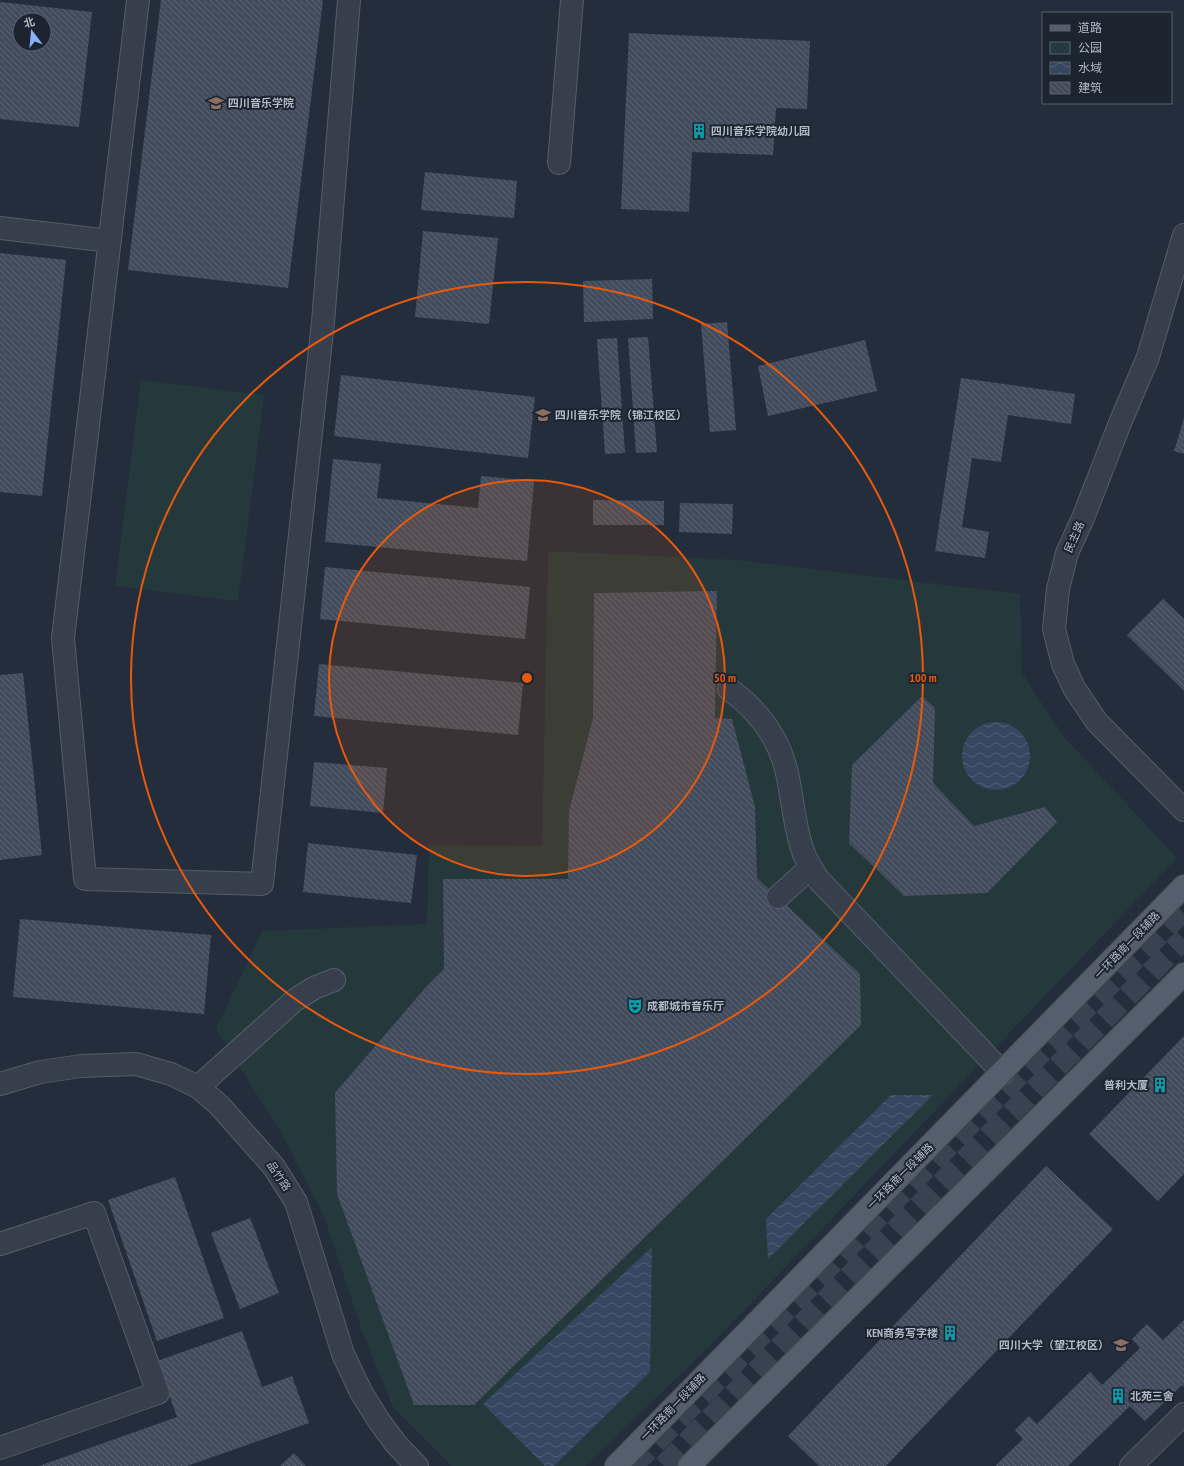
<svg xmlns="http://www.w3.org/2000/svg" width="1184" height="1466" viewBox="0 0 1184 1466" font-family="'PT Sans Narrow','Noto Sans SC',sans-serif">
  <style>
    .green { fill: #25393c }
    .water { fill: url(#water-waves) }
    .building { fill: url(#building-back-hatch); fill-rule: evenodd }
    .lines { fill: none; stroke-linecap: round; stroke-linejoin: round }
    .major-tunnel { stroke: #384250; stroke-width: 22; stroke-dasharray: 22 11; stroke-linecap: butt }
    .minor-casing { stroke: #555d69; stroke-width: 24 }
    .major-casing { stroke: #404854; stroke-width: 24 }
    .minor { stroke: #373f4c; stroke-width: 22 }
    .major { stroke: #555e6c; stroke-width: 22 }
    .ring { fill: none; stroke: #e8590c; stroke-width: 2 }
    .labels { text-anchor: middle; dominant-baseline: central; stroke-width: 4; stroke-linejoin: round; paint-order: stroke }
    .poi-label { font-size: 11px; font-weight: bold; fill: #b2bac7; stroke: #1c2430; text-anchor: start }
    .street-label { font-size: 11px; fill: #b2bac7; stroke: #1c2430 }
    .centre { fill: #e8590c; stroke: #1c2430; stroke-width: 2 }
    .ring-label { font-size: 12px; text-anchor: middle; font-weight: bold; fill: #e8590c; stroke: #1c2430; stroke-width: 4; stroke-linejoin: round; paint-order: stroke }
  </style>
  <defs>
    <pattern id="water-waves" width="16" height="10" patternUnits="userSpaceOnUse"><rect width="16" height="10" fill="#374762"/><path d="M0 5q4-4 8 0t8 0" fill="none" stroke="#525f77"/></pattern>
    <pattern id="building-back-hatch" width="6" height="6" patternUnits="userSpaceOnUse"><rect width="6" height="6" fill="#424c5d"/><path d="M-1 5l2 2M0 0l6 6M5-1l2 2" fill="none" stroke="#5b6473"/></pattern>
  </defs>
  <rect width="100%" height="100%" fill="#232d3b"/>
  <!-- green -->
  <path class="green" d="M141,380L264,395L238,601L115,586Z
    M548,551L738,560L1020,594L1022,673L1065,738L1177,858L710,1346L585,1466H452L393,1407L362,1331L325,1219L283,1136L216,1029L262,931L427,924L429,845L542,846Z"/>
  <!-- water -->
  <path class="water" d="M962 756a34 34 0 1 1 68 0a34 34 0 1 1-68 0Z
    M891,1095H933L768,1259L766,1219Z
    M652,1247L650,1372L554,1466H545L483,1404Z"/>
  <!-- building -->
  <path class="building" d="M161,0H323L288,288L128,270Z
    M0,2L92,12L79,127L0,119ZM20,20H44V44H20Z
    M629,33L810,41L807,109L776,108L773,155L692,152L689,212L621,209Z
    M425,172L517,181L514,218L421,210Z
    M423,231L498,238L489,324L415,317Z
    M0,253L66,260L42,496L0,492Z
    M652,279L653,319L584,322L583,281Z
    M727,322L736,430L710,432L701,324Z
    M648,337L657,452L636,453L628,338Z
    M617,338L625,453L605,454L597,339Z
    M865,340L877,391L768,416L758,366Z
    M341,375L535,397L528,458L334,436Z
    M961,378L1075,394L1071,424L1008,415L1001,462L972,458L962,527L989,532L985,558L935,551Z
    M1184,418V454L1174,451Z
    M333,459L381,464L377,498L478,508L481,476L534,481L527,561L325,542Z
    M593,500L664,501V525H593Z
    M680,503L733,504L732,534L679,532Z
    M325,567L530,587L525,639L320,619Z
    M717,591L715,718L732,719L755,807L757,878L860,974L861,1025L474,1405H414L337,1194L335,1093L426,987L444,969L443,879H568L569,811L593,718L594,593Z
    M1163,599L1184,619V691L1127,635Z
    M319,664L523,683L518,735L314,716Z
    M23,673L42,855L0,860V675Z
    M922,696L935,708L933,783L974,826L1045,807L1057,822L987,893L904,896L849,843L852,765Z
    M314,762L387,768L383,813L310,806Z
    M308,843L417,855L411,903L303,892Z
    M20,919L211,935L204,1014L13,997Z
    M1184,1036V1174L1158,1201L1089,1134Z
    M1046,1166L1113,1229L886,1466H819L788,1436Z
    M175,1177L224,1318L157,1341L108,1200Z
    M250,1218L279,1293L240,1309L211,1233Z
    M1184,1320V1387L1182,1385L1145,1421L1130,1406L1068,1466H995L1023,1439L1015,1430L1029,1416L1037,1424L1090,1372L1102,1385L1140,1348L1132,1339L1147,1324L1163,1340Z
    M242,1331L262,1387L292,1376L309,1423L187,1466H39L177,1417L157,1361Z
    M294,1453L306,1466H280Z"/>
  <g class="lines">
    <!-- major-tunnel -->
    <path class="major-tunnel" d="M632,1466L960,1134L1184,910
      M664,1466L834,1292L1184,939"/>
    <defs>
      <path id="minor" d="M138,0L63,638L85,879L262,884L323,322L349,0
        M559,163L572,0
        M0,228L110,241
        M1184,235L1148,357L1120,423L1083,518L1067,553L1058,589L1054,629L1063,664L1074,688L1097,722L1184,810
        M729,689C758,710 779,738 787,773C793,800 794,828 804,854C807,862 813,870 817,878L1003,1073
        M778,897L811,867
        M0,1084L40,1072L81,1066L136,1064L171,1074L198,1087L219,1105L274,1167L296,1202L343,1354L361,1392L379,1421L396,1444L417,1466
        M198,1087L295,1000L314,988L334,980
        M0,1244L94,1213L158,1393L0,1448
        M1131,1466L1184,1414"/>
      <path id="major" d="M616,1466C805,1272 995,1080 1184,886
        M689,1466L1184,974"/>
    </defs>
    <!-- minor casing -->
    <use href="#minor" class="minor-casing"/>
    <!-- major casing -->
    <use href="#major" class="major-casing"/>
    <!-- minor -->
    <use href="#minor" class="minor"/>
    <!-- major -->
    <use href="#major" class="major"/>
  </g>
  <!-- distance rings -->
  <circle cx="527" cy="678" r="198" fill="#e8590c" fill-opacity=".12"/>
  <g class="ring">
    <circle cx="527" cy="678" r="198"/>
    <circle cx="527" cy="678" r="396"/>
  </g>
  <!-- icons -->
  <defs>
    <symbol id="university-bare" viewBox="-9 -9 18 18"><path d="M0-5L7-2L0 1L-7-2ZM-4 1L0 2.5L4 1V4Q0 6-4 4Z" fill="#8d6e63" stroke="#1c2430" stroke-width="2.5" paint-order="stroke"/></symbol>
    <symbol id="building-bare" viewBox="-9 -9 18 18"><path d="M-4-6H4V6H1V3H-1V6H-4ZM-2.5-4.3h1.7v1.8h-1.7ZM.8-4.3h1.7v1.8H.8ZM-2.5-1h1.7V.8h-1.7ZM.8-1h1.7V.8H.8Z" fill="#0f9aa8" stroke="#1c2430" stroke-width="2.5" paint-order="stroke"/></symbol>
    <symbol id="theatre-bare" viewBox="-9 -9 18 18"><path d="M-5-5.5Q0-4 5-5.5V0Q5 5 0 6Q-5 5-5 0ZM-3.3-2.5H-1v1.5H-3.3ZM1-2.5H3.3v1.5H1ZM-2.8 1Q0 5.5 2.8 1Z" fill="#0f9aa8" stroke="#1c2430" stroke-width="2.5" paint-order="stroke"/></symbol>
  </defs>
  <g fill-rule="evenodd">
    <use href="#university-bare" x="205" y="92" width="22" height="22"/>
    <use href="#building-bare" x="688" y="120" width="22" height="22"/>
    <use href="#university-bare" x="532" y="404" width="22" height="22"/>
    <use href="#theatre-bare" x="624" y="995" width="22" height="22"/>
    <use href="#building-bare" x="1149" y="1074" width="22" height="22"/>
    <use href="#building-bare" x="939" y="1322" width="22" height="22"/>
    <use href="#university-bare" x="1110" y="1334" width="22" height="22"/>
    <use href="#building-bare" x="1107" y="1385" width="22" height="22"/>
  </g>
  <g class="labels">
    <!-- poi labels -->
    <g class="poi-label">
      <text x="228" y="103">四川音乐学院</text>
      <text x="711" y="131">四川音乐学院幼儿园</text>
      <text x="555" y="415">四川音乐学院（锦江校区）</text>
      <text x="647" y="1006">成都城市音乐厅</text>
      <text x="1148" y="1085" text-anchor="end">普利大厦</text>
      <text x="938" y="1333" text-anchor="end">KEN商务写字楼</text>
      <text x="1109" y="1345" text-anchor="end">四川大学（望江校区）</text>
      <text x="1130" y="1396">北苑三舍</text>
    </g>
    <!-- street labels -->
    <g class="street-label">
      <text transform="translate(1074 537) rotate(-66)">民主路</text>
      <text transform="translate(1127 945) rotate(-46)">一环路南一段辅路</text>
      <text transform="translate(279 1176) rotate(56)">品竹路</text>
      <text transform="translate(900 1176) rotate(-45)">一环路南一段辅路</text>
      <text transform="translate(673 1407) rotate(-46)">一环路南一段辅路</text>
    </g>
  </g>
  <circle cx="527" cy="678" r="6" class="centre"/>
  <g class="ring-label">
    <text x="725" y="682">50 m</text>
    <text x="923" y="682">100 m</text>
  </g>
  <!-- legend -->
  <rect x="1042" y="12" width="130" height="92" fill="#1c2430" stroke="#58606c"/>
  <rect x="1050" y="25" width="20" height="6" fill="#555e6c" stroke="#58606c"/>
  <text x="1078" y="32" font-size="12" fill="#b2bac7">道路</text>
  <rect x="1050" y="42" width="20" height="12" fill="#25393c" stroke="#58606c"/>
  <text x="1078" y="52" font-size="12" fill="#b2bac7">公园</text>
  <rect x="1050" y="62" width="20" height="12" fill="url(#water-waves)" stroke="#58606c"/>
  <text x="1078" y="72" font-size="12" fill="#b2bac7">水域</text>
  <rect x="1050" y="82" width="20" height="12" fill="url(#building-back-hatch)" stroke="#58606c"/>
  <text x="1078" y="92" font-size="12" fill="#b2bac7">建筑</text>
  <!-- north arrow -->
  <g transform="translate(32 32) rotate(344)"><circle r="19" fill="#1c2430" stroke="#58606c"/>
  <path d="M0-3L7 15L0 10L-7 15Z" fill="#89aff5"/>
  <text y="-6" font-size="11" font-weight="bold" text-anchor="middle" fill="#b2bac7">北</text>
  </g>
</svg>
